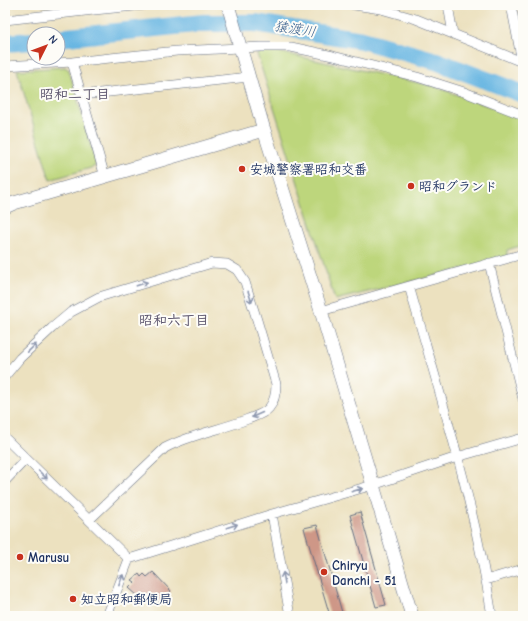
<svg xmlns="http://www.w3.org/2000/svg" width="528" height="621" viewBox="0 0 528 621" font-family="'Comic Neue','Klee One',sans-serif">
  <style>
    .green { fill: #bdd67b; stroke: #6c826c }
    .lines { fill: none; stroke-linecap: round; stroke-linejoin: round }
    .river { stroke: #67b6e2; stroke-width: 18 }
    .building { fill: #ce9787 }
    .street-casing { stroke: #646d80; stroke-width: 10 }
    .secondary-casing { stroke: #646d80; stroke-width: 14 }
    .street { stroke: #fff; stroke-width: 9 }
    .secondary { stroke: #fff; stroke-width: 13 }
    .oneway { stroke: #8d97ae }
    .poi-dot { fill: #c8321e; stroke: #fdfcf7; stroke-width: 1.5 }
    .labels { text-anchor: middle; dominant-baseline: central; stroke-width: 4; stroke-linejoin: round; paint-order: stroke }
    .poi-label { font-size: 13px; font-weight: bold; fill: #1b2f5e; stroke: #fdfcf7; text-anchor: start }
    .water-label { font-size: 14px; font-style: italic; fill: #365e8c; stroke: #fdfcf7 }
    .neighbourhood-label { font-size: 14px; font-weight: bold; fill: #5a536c; stroke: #fdfcf7 }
  </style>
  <rect width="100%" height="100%" fill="#fdfcf7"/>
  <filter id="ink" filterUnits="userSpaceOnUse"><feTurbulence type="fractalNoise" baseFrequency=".025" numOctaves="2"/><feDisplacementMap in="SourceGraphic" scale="8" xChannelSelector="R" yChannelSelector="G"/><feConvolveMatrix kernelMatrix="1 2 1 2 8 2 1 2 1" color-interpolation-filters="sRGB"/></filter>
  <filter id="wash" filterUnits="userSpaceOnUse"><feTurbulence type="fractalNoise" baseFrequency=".012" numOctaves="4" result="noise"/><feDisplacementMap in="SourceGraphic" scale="16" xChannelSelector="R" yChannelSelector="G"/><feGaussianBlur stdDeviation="0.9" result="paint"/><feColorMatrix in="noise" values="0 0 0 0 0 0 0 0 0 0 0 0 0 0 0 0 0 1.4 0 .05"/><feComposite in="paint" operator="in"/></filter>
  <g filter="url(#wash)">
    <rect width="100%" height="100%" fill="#ece1bf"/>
    <!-- green -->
    <path class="green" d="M265,49L433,86L521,118L519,120L520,126L523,128V245L507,250V258L335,300L257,54Z
      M65,67L69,70L96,164L94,167L50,180L17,70Z"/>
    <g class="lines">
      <!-- river -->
      <path class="river" d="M58,38L204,23H255L362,40L436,61L523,94
        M5,43L34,41"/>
    </g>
    <g id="blocks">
      <!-- building -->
      <path class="building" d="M360,512L386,605L376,607L350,515Z
        M317,525L343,616H330L304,528Z
        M153,572L171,591L159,603L153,597L146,603L129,588L135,582L132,580L139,574L141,577L144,574L147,577Z"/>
    </g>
  </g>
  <g filter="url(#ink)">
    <use href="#blocks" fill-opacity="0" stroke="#646d80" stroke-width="1"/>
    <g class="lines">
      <defs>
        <path id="street" d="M354,5L381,9L416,19L522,62
          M448,5L453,34
          M511,5L522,62
          M5,20L94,10L145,5
          M72,62L105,177
          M5,66L72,62L177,51L261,47H291L333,56L417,77L464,92L523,115
          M81,95L249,77
          M489,263L523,399
          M409,286C440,395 475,504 492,616
          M321,311L523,254
          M5,376L20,358L52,328L71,312L99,297L212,263L227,264L237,270L245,282L257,320L276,384C276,392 275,401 269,408C264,414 255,416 248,419C221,430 191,434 165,448L89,520
          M5,438L129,559
          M5,481L26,459
          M272,514L290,616
          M486,580L523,569
          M107,616L129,559L272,514L373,485L457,457L523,438"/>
        <path id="secondary" d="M228,5L264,130L321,311L412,616
          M5,207L14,203L264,130"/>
      </defs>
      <!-- street casing -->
      <use href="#street" class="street-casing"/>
      <!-- secondary casing -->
      <use href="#secondary" class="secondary-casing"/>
      <!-- street -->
      <use href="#street" class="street"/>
      <!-- secondary -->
      <use href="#secondary" class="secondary"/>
    </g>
    <!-- one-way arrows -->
    <defs><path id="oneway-shaft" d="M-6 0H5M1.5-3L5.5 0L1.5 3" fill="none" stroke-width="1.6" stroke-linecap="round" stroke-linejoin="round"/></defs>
    <g class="oneway">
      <use href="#oneway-shaft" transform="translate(142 284) rotate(-18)"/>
      <use href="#oneway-shaft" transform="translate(250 297) rotate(72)"/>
      <use href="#oneway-shaft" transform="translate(32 348) rotate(-44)"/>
      <use href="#oneway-shaft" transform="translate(257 415) rotate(156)"/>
      <use href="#oneway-shaft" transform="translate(43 475) rotate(44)"/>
      <use href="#oneway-shaft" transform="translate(357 490) rotate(-16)"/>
      <use href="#oneway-shaft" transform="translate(232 526) rotate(-18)"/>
      <use href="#oneway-shaft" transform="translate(284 578) rotate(-100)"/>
      <use href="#oneway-shaft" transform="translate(121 580) rotate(-69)"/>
    </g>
  </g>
  <!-- markers -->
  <g class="poi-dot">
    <circle cx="242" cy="169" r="4"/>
    <circle cx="411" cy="186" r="4"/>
    <circle cx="20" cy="557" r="4"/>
    <circle cx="324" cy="572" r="4"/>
    <circle cx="73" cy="599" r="4"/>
  </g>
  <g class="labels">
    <!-- poi labels -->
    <g class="poi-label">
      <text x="250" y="169">安城警察署昭和交番</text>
      <text x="419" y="186">昭和グランド</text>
      <text x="28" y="557">Marusu</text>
      <text x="332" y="565">Chiryu<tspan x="332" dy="15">Danchi - 51</tspan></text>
      <text x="81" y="599">知立昭和郵便局</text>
    </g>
    <!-- water labels -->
    <g class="water-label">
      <text transform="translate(295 29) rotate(9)">猿渡川</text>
    </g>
    <!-- neighbourhood labels -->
    <g class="neighbourhood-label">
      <text x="75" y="94">昭和二丁目</text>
      <text x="174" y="320">昭和六丁目</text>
    </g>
  </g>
  <!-- margin -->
  <rect width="528" height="621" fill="none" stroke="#fdfcf7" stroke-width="20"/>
  <!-- north arrow -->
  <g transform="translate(46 46) rotate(48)"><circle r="19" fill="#fdfcf7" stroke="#a3aaba"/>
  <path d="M0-3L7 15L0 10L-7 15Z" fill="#c8321e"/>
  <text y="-6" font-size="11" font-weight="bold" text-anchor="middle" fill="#1b2f5e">N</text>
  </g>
</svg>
